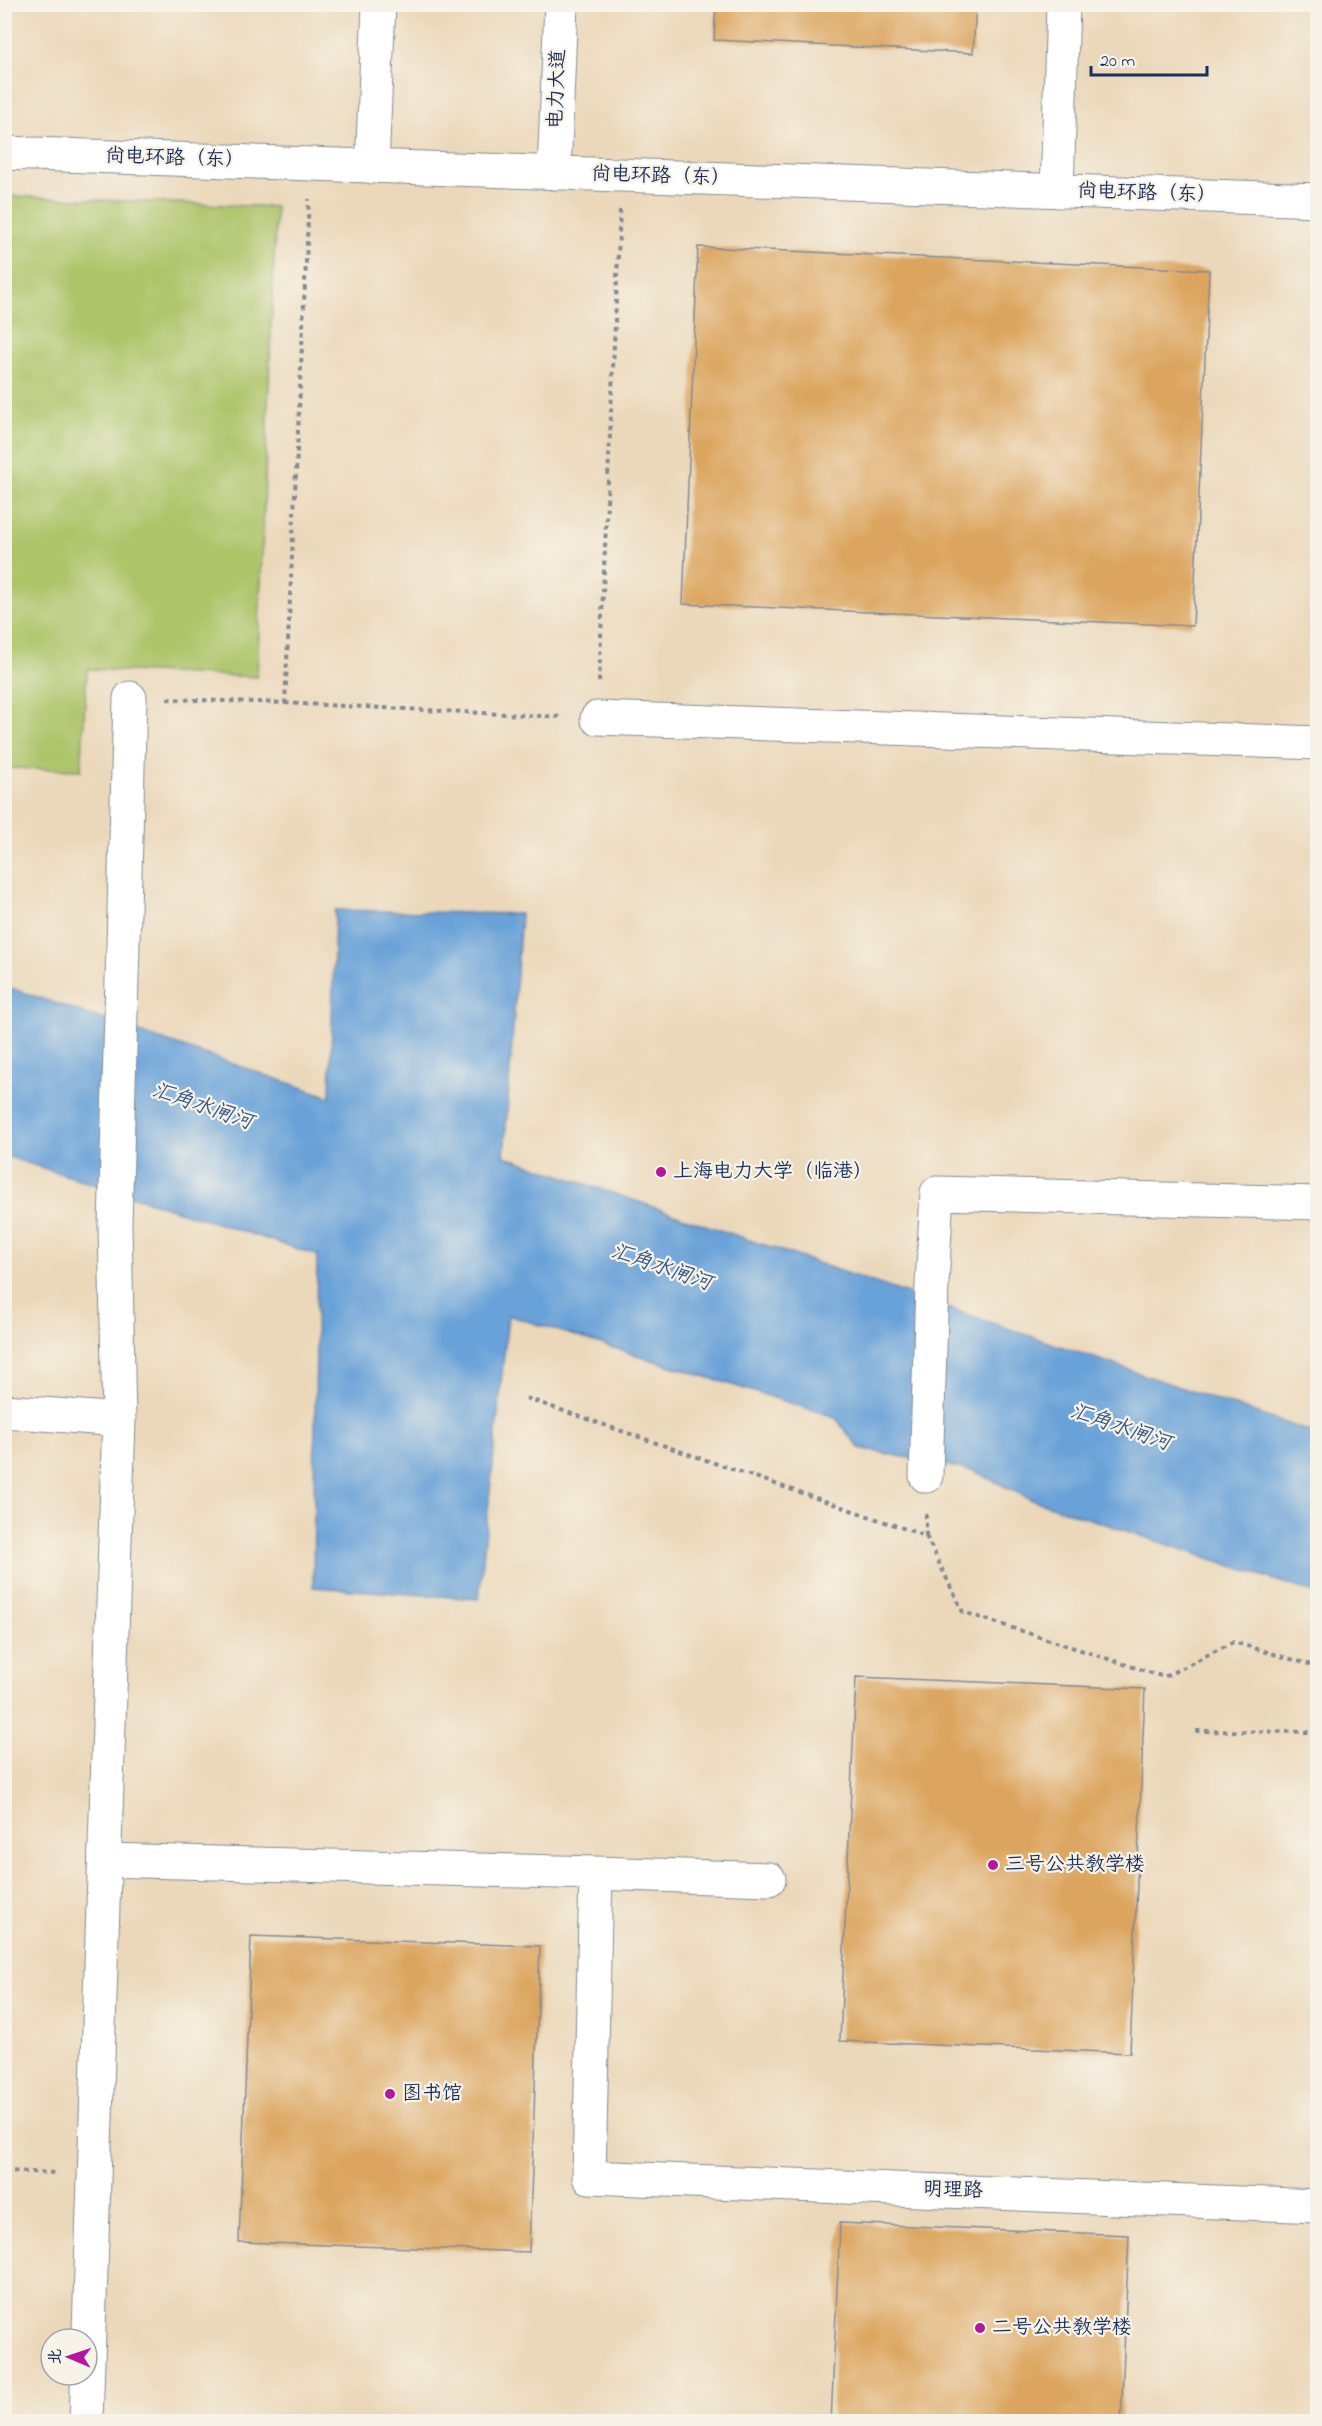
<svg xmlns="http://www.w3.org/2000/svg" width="1322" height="2426" viewBox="0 0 1322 2426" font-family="'Indie Flower','LXGW WenKai TC',sans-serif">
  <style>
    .built { fill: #ebd8ba; fill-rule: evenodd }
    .green { fill: #adc469; stroke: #647a64; stroke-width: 1.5 }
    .water { fill: #69a2d8; stroke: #42689b; stroke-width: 1.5 }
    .building { fill: #dca55f }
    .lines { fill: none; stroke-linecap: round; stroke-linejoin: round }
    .minor-casing { stroke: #848a94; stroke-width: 35 }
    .path { stroke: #848a94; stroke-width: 4; stroke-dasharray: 4.5 4.5; stroke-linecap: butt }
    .minor { stroke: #fff; stroke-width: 33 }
    .poi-dot { fill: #b5179e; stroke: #f7f3e8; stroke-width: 2 }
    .labels { text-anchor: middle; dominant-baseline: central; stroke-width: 4.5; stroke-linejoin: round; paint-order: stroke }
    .street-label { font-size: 20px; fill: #1b2f5e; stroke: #f7f3e8 }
    .poi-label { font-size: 20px; fill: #1b2f5e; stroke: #f7f3e8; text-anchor: start }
    .water-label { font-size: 21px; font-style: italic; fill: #365789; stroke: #f7f3e8 }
  </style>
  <rect width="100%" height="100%" fill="#f7f3e8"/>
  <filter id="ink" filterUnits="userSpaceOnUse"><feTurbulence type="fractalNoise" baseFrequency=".0167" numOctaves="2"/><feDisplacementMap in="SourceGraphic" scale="12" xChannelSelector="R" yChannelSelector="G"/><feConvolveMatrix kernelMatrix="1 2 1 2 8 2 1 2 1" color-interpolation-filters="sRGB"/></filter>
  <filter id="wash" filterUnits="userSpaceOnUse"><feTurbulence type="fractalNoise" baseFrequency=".008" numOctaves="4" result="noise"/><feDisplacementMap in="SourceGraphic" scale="24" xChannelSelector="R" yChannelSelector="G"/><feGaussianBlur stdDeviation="1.35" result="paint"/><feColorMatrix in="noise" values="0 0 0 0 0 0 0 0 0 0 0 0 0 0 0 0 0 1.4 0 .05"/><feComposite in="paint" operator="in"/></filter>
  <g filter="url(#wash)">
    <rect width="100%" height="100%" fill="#ece6cb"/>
    <!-- built -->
    <path class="built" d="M5,5H1317V2421L5,2422ZM51,2339H87V2375H51Z"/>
    <!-- green -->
    <path class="green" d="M5,196L276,207L257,677L87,669L81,770L5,768Z"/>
    <!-- water -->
    <path class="water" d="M335,910L521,914L504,1156L1317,1434V1594L1030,1499L974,1471L859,1448L835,1417L508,1315L479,1599L313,1587L317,1255L5,1156V986L330,1097Z"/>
    <g id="blocks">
      <!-- building -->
      <path class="building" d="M716,4H976L973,53L714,40Z
        M698,247L1209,270L1193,626L683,604Z
        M856,1677L1145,1689L1130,2053L840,2041Z
        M251,1936L540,1946L529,2252L239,2242Z
        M840,2223L1129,2235L1121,2422H831Z"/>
    </g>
  </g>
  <g filter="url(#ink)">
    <use href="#blocks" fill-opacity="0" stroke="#848a94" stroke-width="1.5"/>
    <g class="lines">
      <defs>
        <path id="minor" d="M4,153L1318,200
          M372,167L379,4
          M554,173L561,4
          M1057,191L1063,4
          M597,718L1318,743
          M4,1411L119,1420
          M926,1476L932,1285L937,1193L1318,1203
          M105,1860L596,1873L589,2177L1318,2206
          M596,1873L769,1879
          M86,2422L119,1420L115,1225L130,698"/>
      </defs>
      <!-- minor casing -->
      <use href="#minor" class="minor-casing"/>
      <!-- path -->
      <path class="path" d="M599,682L620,210
        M167,699L285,703L309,199
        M285,703L563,717
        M526,1398L926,1536V1510
        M926,1536L963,1612L1164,1677L1233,1642L1318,1667
        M1196,1731L1318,1732
        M4,2171L57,2173"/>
      <!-- minor -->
      <use href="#minor" class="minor"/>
    </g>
  </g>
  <!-- markers -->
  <g class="poi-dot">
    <circle cx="661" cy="1172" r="6"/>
    <circle cx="993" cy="1865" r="6"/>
    <circle cx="390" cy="2094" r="6"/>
    <circle cx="980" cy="2328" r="6"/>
  </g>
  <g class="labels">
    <!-- street labels -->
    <g class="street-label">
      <text transform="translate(558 89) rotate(-88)">电力大道</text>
      <text transform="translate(175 159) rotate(2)">尚电环路（东）</text>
      <text transform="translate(661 177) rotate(2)">尚电环路（东）</text>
      <text transform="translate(1147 194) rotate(2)">尚电环路（东）</text>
      <text transform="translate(953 2191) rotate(2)">明理路</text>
    </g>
    <!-- poi labels -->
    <g class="poi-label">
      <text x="673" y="1172">上海电力大学（临港）</text>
      <text x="1005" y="1865">三号公共教学楼</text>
      <text x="402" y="2094">图书馆</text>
      <text x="992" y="2328">二号公共教学楼</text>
    </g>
    <!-- water labels -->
    <g class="water-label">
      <text transform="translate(202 1107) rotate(19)">汇角水闸河</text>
      <text transform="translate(661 1268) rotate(19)">汇角水闸河</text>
      <text transform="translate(1120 1428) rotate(19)">汇角水闸河</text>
    </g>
  </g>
  <!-- margin -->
  <rect width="1322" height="2426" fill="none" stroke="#f7f3e8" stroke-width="24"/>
  <!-- north arrow -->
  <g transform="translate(69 2357) rotate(272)"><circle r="28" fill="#f7f3e8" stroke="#9fa5b1" stroke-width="1.5"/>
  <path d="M0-4.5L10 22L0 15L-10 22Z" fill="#b5179e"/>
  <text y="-9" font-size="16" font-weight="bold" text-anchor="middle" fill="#1b2f5e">北</text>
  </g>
  <!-- scale -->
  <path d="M1091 66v9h116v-9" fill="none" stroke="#1b2f5e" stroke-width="3"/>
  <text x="1100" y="66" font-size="18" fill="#1b2f5e" stroke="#f7f3e8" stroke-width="4.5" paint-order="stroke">20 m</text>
</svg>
